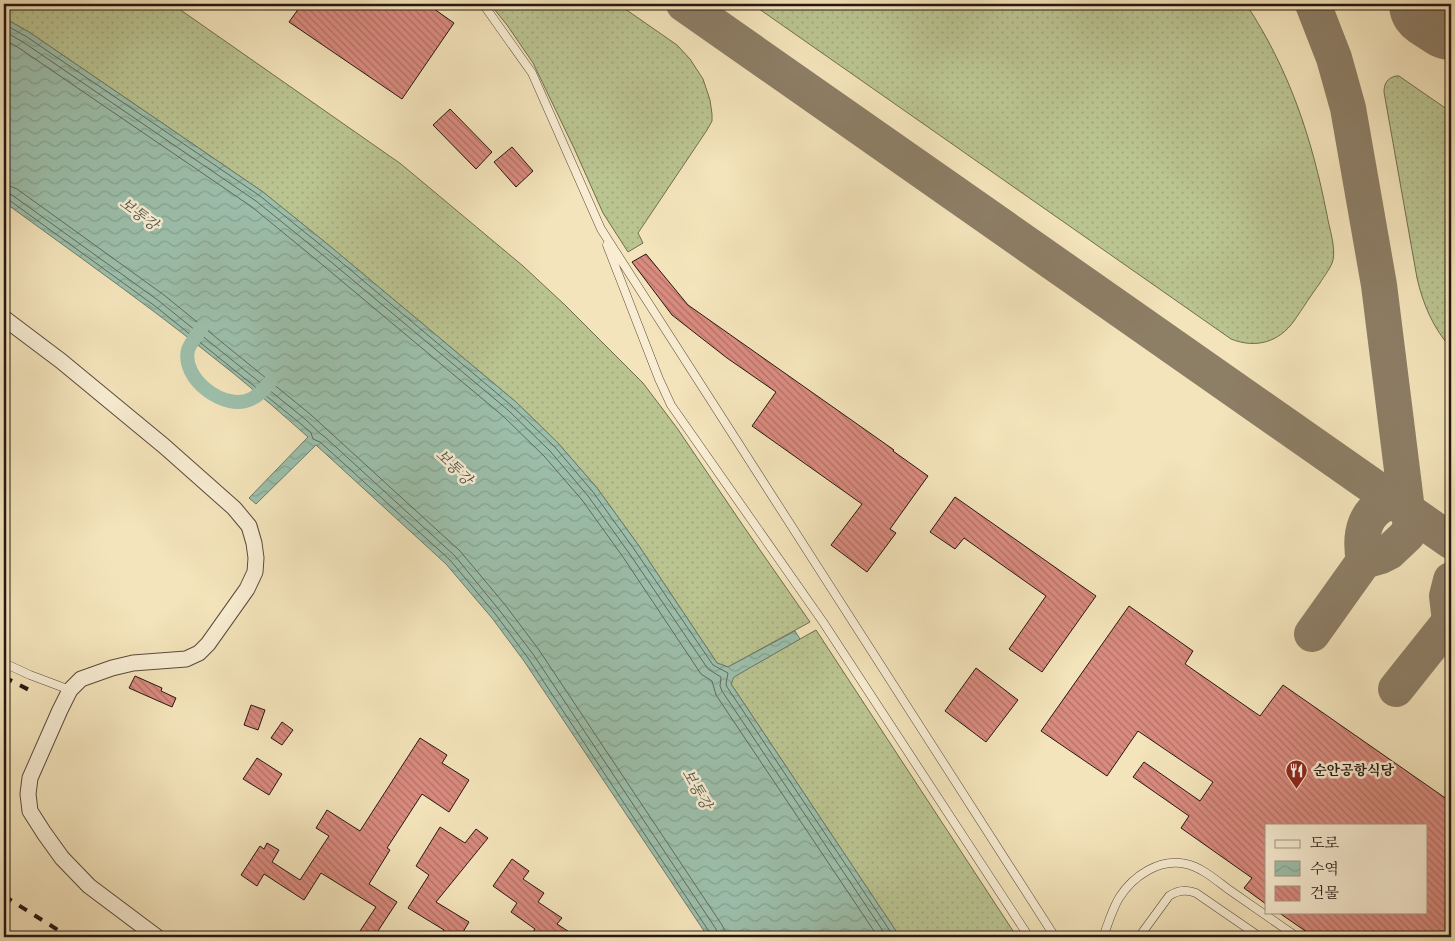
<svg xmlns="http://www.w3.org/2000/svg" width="1455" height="941" viewBox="0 0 1455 941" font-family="'IM FELL French Canon','Noto Serif KR',serif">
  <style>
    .grass { fill: url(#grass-dots); stroke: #706e51 }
    .water { fill: url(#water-waves); stroke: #6d7c6d }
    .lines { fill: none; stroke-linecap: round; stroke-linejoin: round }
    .shore { stroke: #616b5e; stroke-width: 1 }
    .canal { stroke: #9cbfab; stroke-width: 14 }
    .taxiway { stroke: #8d7e66; stroke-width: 36 }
    .runway { stroke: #8d7e66; stroke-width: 90 }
    .building { fill: url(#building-back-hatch); stroke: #261711 }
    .lane-casing { stroke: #5a4a3c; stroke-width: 9 }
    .street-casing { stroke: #5a4a3c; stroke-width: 17 }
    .lane { stroke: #f8edd3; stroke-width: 8 }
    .street { stroke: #f8edd3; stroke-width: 15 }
    .rail { stroke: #261711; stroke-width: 4; stroke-dasharray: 9 9; stroke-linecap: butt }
    .labels { text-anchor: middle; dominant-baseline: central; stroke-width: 5; stroke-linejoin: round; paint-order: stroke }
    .poi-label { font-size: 14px; font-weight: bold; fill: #261711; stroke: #f8edd3; text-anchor: start }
    .water-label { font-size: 15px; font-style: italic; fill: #4f5247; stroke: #f8edd3 }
  </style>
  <defs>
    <pattern id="grass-dots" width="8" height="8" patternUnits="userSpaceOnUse" patternTransform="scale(1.25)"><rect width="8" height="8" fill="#bac491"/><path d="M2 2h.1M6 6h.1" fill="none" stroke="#a0a87c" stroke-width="1.8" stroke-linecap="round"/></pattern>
    <pattern id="water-waves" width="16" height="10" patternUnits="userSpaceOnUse" patternTransform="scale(1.25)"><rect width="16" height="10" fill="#9cbfab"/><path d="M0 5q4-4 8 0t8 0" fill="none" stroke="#86a392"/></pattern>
    <pattern id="building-back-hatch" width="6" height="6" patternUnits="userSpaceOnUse" patternTransform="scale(1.25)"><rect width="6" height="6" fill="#da8b7f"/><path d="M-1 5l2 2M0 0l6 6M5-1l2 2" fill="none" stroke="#b17167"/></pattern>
  </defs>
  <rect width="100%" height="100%" fill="#f4e4bb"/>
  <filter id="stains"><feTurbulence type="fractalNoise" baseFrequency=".004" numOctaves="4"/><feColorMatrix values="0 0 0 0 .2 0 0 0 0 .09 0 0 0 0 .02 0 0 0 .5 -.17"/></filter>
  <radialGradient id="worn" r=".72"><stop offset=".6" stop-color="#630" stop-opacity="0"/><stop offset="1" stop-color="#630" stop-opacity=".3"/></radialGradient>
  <!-- grass -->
  <path class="grass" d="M4,4H172L401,164L523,266L565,305L643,383L677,428L744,527L810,622L728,667L717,663L639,546L597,488L558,443L516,402L331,247L263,192L29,32L4,18Z
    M490,4H618L677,45L690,59L703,79L710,100L712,114V121L707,130L638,233L643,243L628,252L603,213L574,148L533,63L507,25Z
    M752,4H1246C1289,69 1312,138 1327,215C1329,227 1336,248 1333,260C1331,268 1324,276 1320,283C1311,295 1303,308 1294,321C1279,342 1256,349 1231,339Z
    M1396,76H1399L1451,112V348C1433,328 1423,304 1417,278L1384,92C1384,84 1387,78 1396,76Z
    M816,630L1017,937H900L731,684L733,677Z"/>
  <!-- water -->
  <path class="water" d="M4,18L29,32L263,192L331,247L516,402L558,443L597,488L639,546L717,663L728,667L795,631L800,639L734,677L731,684L900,937H708L524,661L492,618L446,564L316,445L256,504L249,498L308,437C213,351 107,277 4,202Z"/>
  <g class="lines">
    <!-- shore -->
    <path class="shore" d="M4,24L27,37L260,196L328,251L512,406L554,446L593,492L634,549L713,665L728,673L726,684L727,687L894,937
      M4,31L23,42L256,201L324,256L508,410L550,451L588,496L629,553L708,669L721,677L720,686L722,691L887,937
      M4,39L19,48L252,207L319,262L503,416L544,456L582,500L623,557L701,674L712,681L716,695L878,937
      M4,185L10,186L17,189L164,295L310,414L460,551L506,606L539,650L722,925L725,931V937
      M4,192L12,195L159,301L305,419C312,425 317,432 325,437L455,556L500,611L533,654L716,929L718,937
      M4,199L9,200L155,306L301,424L311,433L313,439L320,442L450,560L496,615L528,658L710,933L711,937"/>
    <!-- canal -->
    <path class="canal" d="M202,327C198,334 190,343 188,350C181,379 225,412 251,399C259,396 265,388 271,381"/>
    <!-- taxiway -->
    <path class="taxiway" d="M684,4L1451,541
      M1364,561C1359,535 1364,507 1394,501
      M1450,621L1447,596L1451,580
      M1312,634L1364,561L1381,556L1389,552L1407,535L1411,525L1410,519L1407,510L1379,285L1348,108L1334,58L1313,4
      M1396,689L1451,620"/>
    <!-- runway -->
    <path class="runway" d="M1434,4L1451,15"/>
  </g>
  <!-- building -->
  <path class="building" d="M302,4H427L454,23L402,99L289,22Z
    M450,109L492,152L476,169L433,125Z
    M512,147L533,171L516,187L494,162Z
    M646,254L688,305L894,450L893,451L928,476L890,529L896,533L867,572L831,545L862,504L752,426L776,392L727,358L672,315L632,262Z
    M955,497L1096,596L1042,672L1009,649L1046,596L964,538L955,549L930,532Z
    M1129,606L1193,651L1185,664L1260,716L1283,685L1451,802V937H1314L1278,912H1426V825H1266V904L1244,888L1252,878L1181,828L1189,816L1133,777L1144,762L1200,801L1213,782L1138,731L1107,776L1041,731Z
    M976,668L1018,700L986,742L945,711Z
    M135,676L162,688L161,691L176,698L172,707L129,688Z
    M251,705L265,710L258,730L244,725Z
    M282,722L293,730L282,745L271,738Z
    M420,738L447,755L442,763L469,780L449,812L422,794L387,848L390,850L369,884L397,902L374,937H356L376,907L321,873L304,900L264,874L257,886L241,875L260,846L264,849L267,843L279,850L272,862L300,880L329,836L316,828L327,810L360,831Z
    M257,758L282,774L269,795L243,779Z
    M440,827L465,843L476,829L488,838L436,902L469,922L460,937H440L444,930L408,908L429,875L416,866Z
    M512,859L529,871L523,879L544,893L538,902L562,918L557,924L577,937H529L535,929L511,912L517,903L493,886Z"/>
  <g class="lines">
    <defs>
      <path id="lane" d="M483,4L532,73L601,229L1055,937
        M607,245L659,379L671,405L823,622L1029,937
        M4,663L30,675L70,690
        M1103,937C1108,924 1112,910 1119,898C1133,876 1159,858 1186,864C1201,867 1216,880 1228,889C1251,905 1274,921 1297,937
        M1139,937L1169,896C1178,890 1186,889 1196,893L1260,937"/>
      <path id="street" d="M4,318L61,361L164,446L234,508L249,526L254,543L256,558L255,572L247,589L208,644L199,653L186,659L133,663L112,668L81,679L70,690L60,710L30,778L28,794L30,811L44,833L62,858L89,886L157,937"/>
    </defs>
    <!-- lane casing -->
    <use href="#lane" class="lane-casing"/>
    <!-- street casing -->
    <use href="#street" class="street-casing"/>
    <!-- lane -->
    <use href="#lane" class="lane"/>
    <!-- street -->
    <use href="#street" class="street"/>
    <!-- rail -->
    <path class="rail" d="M4,677L35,693
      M4,896L69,937"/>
  </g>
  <!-- icons -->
  <defs>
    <symbol id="restaurant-pin" viewBox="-11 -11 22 30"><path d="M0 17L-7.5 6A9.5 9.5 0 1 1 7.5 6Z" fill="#8f2418" stroke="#f8edd3"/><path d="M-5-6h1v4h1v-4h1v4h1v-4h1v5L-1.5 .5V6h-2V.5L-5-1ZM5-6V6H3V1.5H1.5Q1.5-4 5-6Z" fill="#fff"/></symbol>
  </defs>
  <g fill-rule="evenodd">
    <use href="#restaurant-pin" x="1284" y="758" width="25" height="34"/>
  </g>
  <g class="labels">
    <!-- poi labels -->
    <g class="poi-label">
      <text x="1313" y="770">순안공항식당</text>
    </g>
    <!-- water labels -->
    <g class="water-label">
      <text transform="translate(139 214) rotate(37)">보통강</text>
      <text transform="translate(454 467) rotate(44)">보통강</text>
      <text transform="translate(697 789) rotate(61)">보통강</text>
    </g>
  </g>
  <!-- margin -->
  <rect width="1455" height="941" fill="none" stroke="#f4e4bb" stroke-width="20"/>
  <rect x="5" y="5" width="1445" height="931" fill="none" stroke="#261711" stroke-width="2.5"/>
  <rect x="10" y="10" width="1435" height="921" fill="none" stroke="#261711"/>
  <!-- legend -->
  <rect x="1265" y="824" width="162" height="90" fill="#f8edd3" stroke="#a49785"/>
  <rect x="1275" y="840" width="25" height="8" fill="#f8edd3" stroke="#a49785"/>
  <text x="1310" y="848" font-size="15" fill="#261711">도로</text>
  <rect x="1275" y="861" width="25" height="15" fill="url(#water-waves)" stroke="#a49785"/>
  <text x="1310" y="874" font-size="15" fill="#261711">수역</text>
  <rect x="1275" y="886" width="25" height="15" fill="url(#building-back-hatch)" stroke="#a49785"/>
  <text x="1310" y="898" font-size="15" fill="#261711">건물</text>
  <rect width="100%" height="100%" filter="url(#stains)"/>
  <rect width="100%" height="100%" fill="url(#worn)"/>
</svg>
